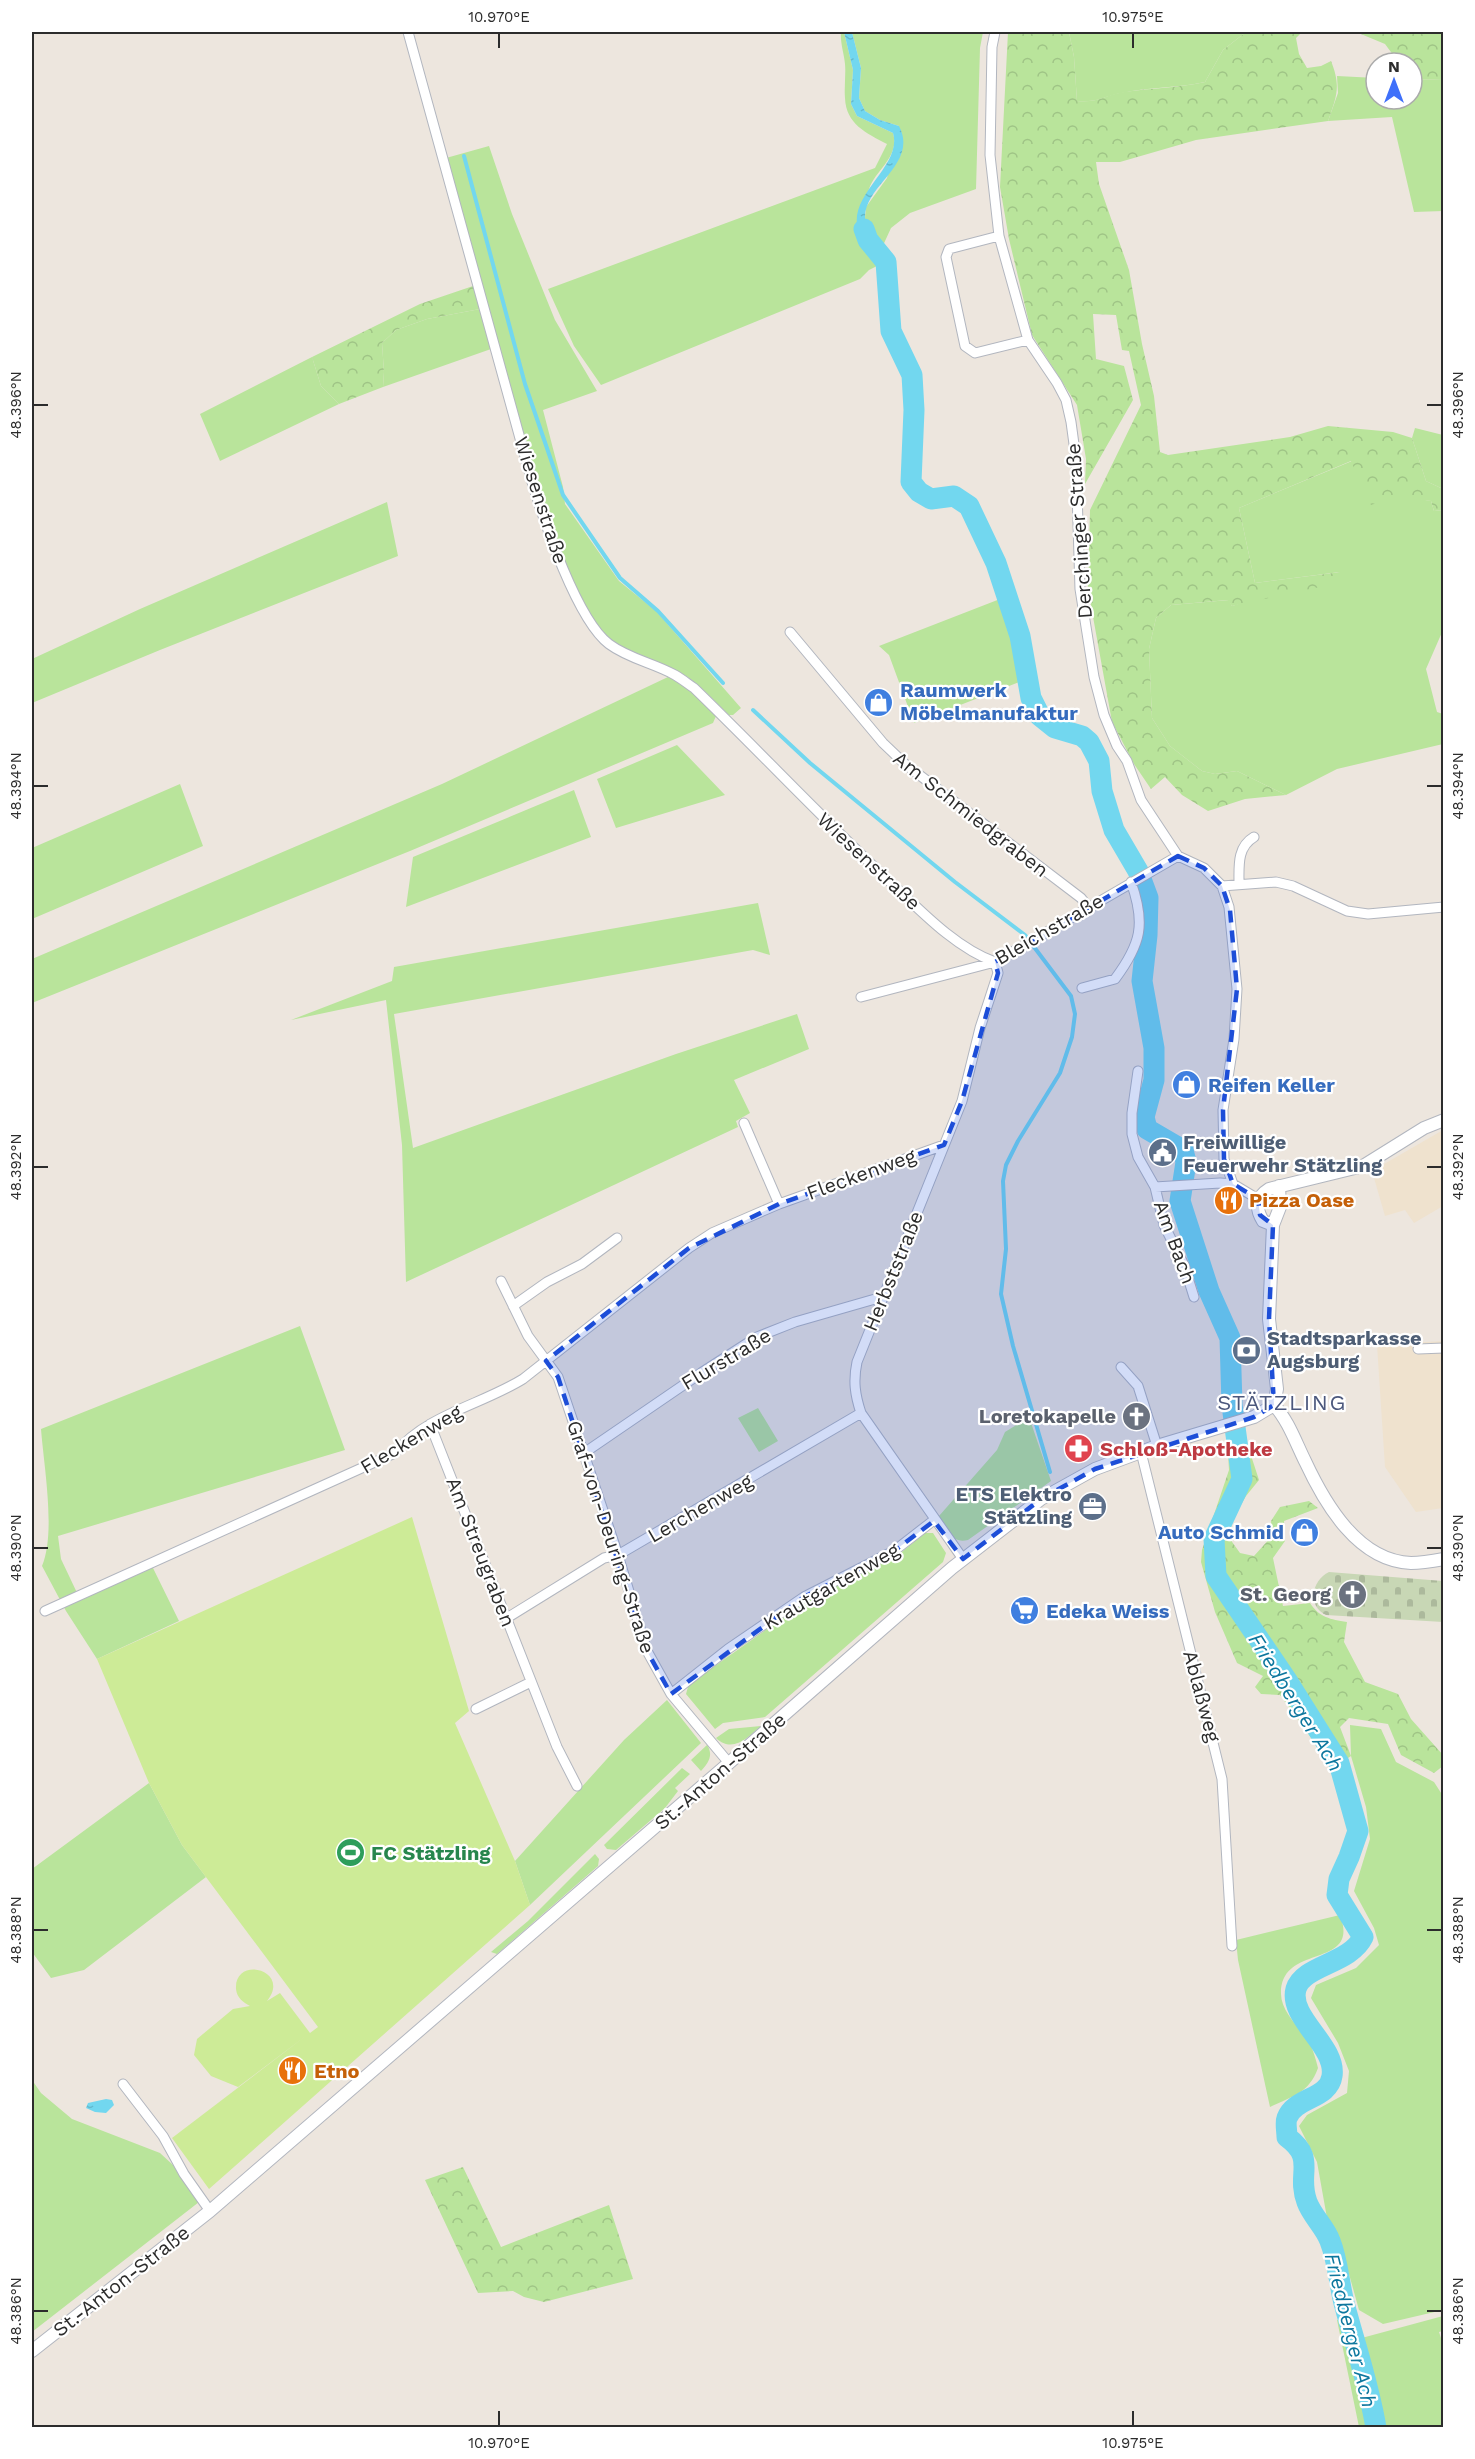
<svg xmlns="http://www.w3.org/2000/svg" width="1475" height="2459" viewBox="0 0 1475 2459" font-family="'Work Sans',sans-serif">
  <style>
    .education { fill: #efe2ce }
    .grass { fill: #b9e49b }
    .forest { fill: url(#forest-crowns) }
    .cemetery { fill: url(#cemetery-stones) }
    .pitch { fill: #cdeb97 }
    .water { fill: url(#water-ripples) }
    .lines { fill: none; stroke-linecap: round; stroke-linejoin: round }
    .stream { stroke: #72d7ef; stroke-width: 4 }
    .river { stroke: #72d7ef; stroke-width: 21 }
    .minor-casing { stroke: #b2b6bf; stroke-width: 11 }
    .tertiary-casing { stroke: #b2b6bf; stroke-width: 14 }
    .minor { stroke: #fff; stroke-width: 9 }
    .tertiary { stroke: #fff; stroke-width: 12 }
    .marked { fill: #1d4ed8; fill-opacity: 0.2; stroke: #1d4ed8; stroke-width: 4.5; stroke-dasharray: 12 8; stroke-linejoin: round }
    .ticks { fill: none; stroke: #2c2c2c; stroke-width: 2 }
    .labels { text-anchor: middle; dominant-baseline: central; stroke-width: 4.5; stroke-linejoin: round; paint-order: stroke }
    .street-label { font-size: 20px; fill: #2c2c2c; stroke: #fff }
    .shop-label { font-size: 20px; font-weight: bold; fill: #366cbe; stroke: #fff; text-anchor: start }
    .service-label { font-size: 20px; font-weight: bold; fill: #4e5e75; stroke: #fff; text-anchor: start }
    .food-label { font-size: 20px; font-weight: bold; fill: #c56008; stroke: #fff; text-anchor: start }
    .worship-label { font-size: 20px; font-weight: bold; fill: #5b616d; stroke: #fff; text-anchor: end }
    .health-label { font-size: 20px; font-weight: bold; fill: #be3a42; stroke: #fff; text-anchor: start }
    .leisure-label { font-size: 20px; font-weight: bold; fill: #27864d; stroke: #fff; text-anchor: start }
    .water-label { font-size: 21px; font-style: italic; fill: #0d779e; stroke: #fff }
    .quarter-label { font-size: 22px; letter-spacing: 1.5px; fill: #4c587d; stroke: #fff }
    .neatline { fill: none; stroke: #2c2c2c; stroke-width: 2 }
    .ticks-label { font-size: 15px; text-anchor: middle; fill: #2c2c2c }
  </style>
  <defs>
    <pattern id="forest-crowns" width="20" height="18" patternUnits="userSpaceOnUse" patternTransform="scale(1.5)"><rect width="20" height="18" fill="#b9e49b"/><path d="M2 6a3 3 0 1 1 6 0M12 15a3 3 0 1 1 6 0" fill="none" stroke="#9fc486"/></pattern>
    <pattern id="cemetery-stones" width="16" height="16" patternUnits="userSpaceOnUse" patternTransform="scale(1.5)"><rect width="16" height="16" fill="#c8d7b5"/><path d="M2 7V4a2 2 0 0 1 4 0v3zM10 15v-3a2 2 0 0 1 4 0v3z" fill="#acb99c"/></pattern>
    <pattern id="water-ripples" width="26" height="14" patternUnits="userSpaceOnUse" patternTransform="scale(1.5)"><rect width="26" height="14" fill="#72d7ef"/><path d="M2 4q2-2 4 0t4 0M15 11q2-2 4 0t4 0" fill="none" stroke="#63b9cd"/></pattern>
  </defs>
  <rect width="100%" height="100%" fill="#ede6de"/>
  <!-- education -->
  <path class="education" d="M1443,1130V1206L1414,1223L1405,1210L1385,1216L1372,1171Z
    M1443,1341V1508L1416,1512L1385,1467L1377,1345Z"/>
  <!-- grass -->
  <path class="grass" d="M841,32H844L853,70L851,104L857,116L893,133C900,157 876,169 869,189C864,200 862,214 858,226L869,249L881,264L869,270L860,279L601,385L574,346L548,289L875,168L887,144C866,133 846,124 845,98C844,87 846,75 845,64C844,53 840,43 841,32Z
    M852,32H983L980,48L976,189L910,213L891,228L880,252L868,232L865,218L866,207L887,178L899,126L880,120L865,111L859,98L861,68Z
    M1069,32H1246L1223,50L1205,82C1178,88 1149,87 1122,93C1104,96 1097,103 1077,101L1074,57Z
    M1337,76L1376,78V99H1412V79L1443,80V211L1414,212L1392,117L1328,121L1338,93Z
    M489,146L512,214L555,320L597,391L543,410L563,487L565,504L619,581L656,611L741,708L733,715H729C714,701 699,683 681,673C656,659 625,658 605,634C565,587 545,506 527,447C499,351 473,254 446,158Z
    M480,309L491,349L383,387L384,372L382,343L396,330L427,319Z
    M312,357L321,386L339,404L220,461L200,414Z
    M1415,428L1443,435V489L1426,481L1412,438Z
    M1352,461C1377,478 1400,497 1431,501L1434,511L1443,510V630L1426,669L1437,712L1443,714V744L1337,769L1286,795L1237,771L1215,774L1202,771L1170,746L1152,718L1149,649L1156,618L1171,605L1229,600L1232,606L1340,572L1255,583L1239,508Z
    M387,502L398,556L160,650L32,703V659L140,609Z
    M1000,599L1022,681L914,723L889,655L879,646Z
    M668,677C687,686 701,700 716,716L713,723L410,851L32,1003V959L442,784Z
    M677,745L725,795L616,828L597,779Z
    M180,784L203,846L32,919V848Z
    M574,790L591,837L406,907L413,857Z
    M758,903L770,955L753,950L394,1014L413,1148L676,1054L797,1014L809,1049L734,1080L750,1113L736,1121L738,1127L406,1282L402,1145L386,1000L291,1020L392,981L394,967Z
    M300,1326L345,1450L58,1536L61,1559L79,1597L152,1566L179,1621L97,1659L66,1611L42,1566C56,1533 44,1467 41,1429Z
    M758,1408L778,1441L759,1452L738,1418Z
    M1029,1417L1051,1481L968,1540C951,1544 947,1530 939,1516L997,1450L1005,1432Z
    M925,1533H933L946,1553L943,1562L765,1717L723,1723L715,1729L686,1694L688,1687L695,1680L818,1593L898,1555Z
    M667,1700L701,1743L530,1905L515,1861L624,1740Z
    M1350,1725L1381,1729L1396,1762L1434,1782L1443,1796V2310L1383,2324L1359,2310L1349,2274L1327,2218L1317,2162L1299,2126L1307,2115L1347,2093L1349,2071L1338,2043L1311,1998L1316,1985L1356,1968L1379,1945L1374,1928L1354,1891L1370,1839L1366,1807L1351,1756Z
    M761,1726C748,1737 733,1754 716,1738L729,1729Z
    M707,1745C714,1755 708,1764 701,1771L691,1760Z
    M682,1768L690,1774L675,1788L678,1791L665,1808L616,1850L607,1849L604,1845Z
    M149,1783L182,1845L206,1877L84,1970L51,1978L32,1952V1869Z
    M595,1854L599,1859L598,1866L497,1954L491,1952L528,1921Z
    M1340,1915C1361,1970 1280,1942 1281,1994C1281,2013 1303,2030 1311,2046C1314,2053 1316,2060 1318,2068C1309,2093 1293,2096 1270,2107L1238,1960L1236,1940Z
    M32,2080L41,2093L72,2119L160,2153L173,2165L199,2202L32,2332Z
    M1443,2316V2331L1439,2332L1444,2347L1443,2427H1379L1373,2389L1358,2339Z
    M1345,2318L1372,2427H1359L1337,2320Z"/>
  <!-- forest -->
  <path class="forest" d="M1008,32H1069L1074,57L1077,101C1099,103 1105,95 1124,92C1151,88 1178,88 1205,82L1223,50L1246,32H1302L1296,38L1299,54L1307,68L1321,66L1331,61C1341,86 1337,96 1328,121L1196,140L1120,162H1096L1099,184L1129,270L1142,344L1154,396L1160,452L1168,455L1290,437L1328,426L1393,432L1412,438L1426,481L1443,489V510L1434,511L1431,501L1414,499L1403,494L1371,505L1351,461L1239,508L1255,583L1341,572L1334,584L1232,606L1228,600L1171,605L1156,618L1149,649L1152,718L1170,746L1202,771L1215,774L1237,771L1286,795L1245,799L1208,811L1182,795L1165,777L1151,789L1134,764L1112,722L1088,589L1090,510L1141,405L1129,351L1122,350L1116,315L1093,314L1096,359L1124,366L1133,400L1085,484L1086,459L1077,405L1032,335L1009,239L1000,187Z
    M1356,32H1443V80L1412,79V63H1399L1385,44Z
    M473,286L480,309L427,319L396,330L382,343L384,372L383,387L339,404L321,386L312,357L420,304Z
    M1243,1431L1259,1480L1246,1496L1225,1532L1240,1553L1254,1556L1272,1536L1271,1521L1280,1507L1309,1501L1318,1508L1284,1521L1285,1541L1273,1558L1283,1606L1310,1603C1320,1618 1330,1619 1347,1622L1344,1642L1365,1682L1398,1694L1411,1719L1443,1755V1766L1434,1773L1401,1755L1388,1724L1349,1718L1340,1727L1351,1756L1333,1768L1280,1695L1261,1694L1255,1687L1263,1676L1237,1663L1215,1612L1201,1562L1202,1550L1229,1470L1227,1437Z
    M463,2167L501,2247L609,2205L633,2279L544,2302L524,2297L513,2291L478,2293L425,2180Z"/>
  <!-- cemetery -->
  <path class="cemetery" d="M1329,1572L1443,1581V1622L1326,1615C1307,1606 1311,1581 1329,1572Z"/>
  <!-- pitch -->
  <path class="pitch" d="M412,1517L469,1711L455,1723L515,1861L530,1905L209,2189L172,2138L307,2035L238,2087L211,2076L194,2055L197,2039L233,2009L250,2006C243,2002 237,1998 236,1989C234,1955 292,1970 267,2001L280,1993L310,2033L318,2027L182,1845L149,1783L97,1659Z"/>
  <!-- water -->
  <path class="water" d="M844,32H852L861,68L859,98L865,111L880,120L899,126C919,164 864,185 865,218C866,231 873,241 880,252L877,256C819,206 905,174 893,133L857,116L851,104L853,70Z
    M106,2099L112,2100L114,2105L106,2113L95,2112L86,2108L88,2103Z"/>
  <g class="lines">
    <!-- stream -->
    <path class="stream" d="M464,156L525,384L563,495L620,578L658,611L723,683
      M753,710L810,763L955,882L1025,935L1071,996L1075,1014L1072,1037L1060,1073L1018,1141L1006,1165L1003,1181L1006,1249L1001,1294L1013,1346L1050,1472"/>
    <!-- river -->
    <path class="river" d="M864,229L868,240L886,262L891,331L912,375L914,410L911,482L919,492L931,499L954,496L969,506L996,563L1020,636L1031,698L1040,716L1055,728L1082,736L1089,742L1099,761L1102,791L1114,830L1138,871L1148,898L1147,935L1142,981L1154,1048V1080L1144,1117L1147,1129L1183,1150L1186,1162L1180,1201L1209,1291L1230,1338L1232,1405L1242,1479L1214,1539L1216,1576L1288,1682L1339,1763L1358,1831L1349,1857L1339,1879L1337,1895L1363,1937C1350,1964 1303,1965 1296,1989C1288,2018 1337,2046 1332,2076C1329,2099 1295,2097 1287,2118C1285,2123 1287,2131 1287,2137C1317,2159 1296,2173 1307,2202C1312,2216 1325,2227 1330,2241C1338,2261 1339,2283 1344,2303C1355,2345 1369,2385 1376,2428"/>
    <defs>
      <path id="minor" d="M408,32L532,482C544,521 577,620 609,644C629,659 654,663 675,675C682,679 688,684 694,688C759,751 821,817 887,879C918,908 955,948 995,962
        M995,32L992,47L990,155L999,236L1028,340L1057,383L1066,400L1071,422L1076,459L1080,589L1094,677L1104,715L1117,746L1127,761L1141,800L1178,856L1204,868L1222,886L1229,907L1237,989L1234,1039L1223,1110L1224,1159L1233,1184L1258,1199
        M999,236L949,249L946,257L965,346L975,353L1028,340
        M790,632L883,743L905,764L1081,898L1088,907
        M1239,883C1239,866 1237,847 1254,837
        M1222,886L1276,882L1293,886L1347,911L1368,914L1444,907
        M1082,988L1115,979C1141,944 1146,924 1131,882
        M861,997L995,962L1178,856
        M1138,1071L1132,1113V1134L1138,1157L1155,1187L1164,1225L1184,1265L1194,1297
        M744,1123L779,1204
        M1155,1187L1220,1183L1233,1184
        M501,1281L528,1336L558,1377L618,1555L647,1651L671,1694L729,1763
        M513,1306L547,1282L582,1264L617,1238
        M1418,1349L1444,1348
        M1121,1367L1138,1386L1157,1446
        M430,1424L557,1747L577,1786
        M1141,1452L1222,1779L1232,1946
        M584,1453L701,1373L757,1337L795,1322L882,1297
        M963,1559L861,1413C855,1395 853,1381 857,1362L962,1101L980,1028L998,973L995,962
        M45,1611L395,1453C428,1414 481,1405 523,1379L689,1248L712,1233L779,1204L944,1145
        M507,1618L604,1558L618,1555L861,1413
        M671,1694L728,1649L804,1597L894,1551L934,1520
        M476,1709L531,1682
        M123,2084L163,2136L184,2174L210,2211"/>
      <path id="tertiary" d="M1273,1225L1263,1221C1255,1208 1256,1197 1269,1189L1363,1166L1424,1128L1444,1120
        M1274,1405C1288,1420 1296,1443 1305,1461C1325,1504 1358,1561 1411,1563C1422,1563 1433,1561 1444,1559
        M1274,1405L1277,1389L1269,1319L1273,1225L1280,1207L1279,1186
        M32,2351L210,2211L729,1763L952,1568L1041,1499L1095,1469L1157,1446L1254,1417L1274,1405"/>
    </defs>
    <!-- minor casing -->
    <use href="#minor" class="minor-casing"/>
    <!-- tertiary casing -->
    <use href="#tertiary" class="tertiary-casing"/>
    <!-- minor -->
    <use href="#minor" class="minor"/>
    <!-- tertiary -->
    <use href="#tertiary" class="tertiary"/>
  </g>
  <!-- marked area -->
  <path class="marked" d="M1178,856L1204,868L1222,886L1230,910L1237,989L1223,1110L1224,1159L1233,1184L1258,1199L1260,1215L1273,1225L1269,1319L1274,1405L1254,1417L1095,1469L1041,1499L963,1559L934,1521L894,1551L804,1597L671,1694L647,1651L558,1377L546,1361L689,1248L779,1204L944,1145L962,1101L998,973L995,962Z"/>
  <!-- ticks -->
  <path class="ticks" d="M499,33V48M1133,33V48M33,405H48M1427,405H1442M33,786H48M1427,786H1442M33,1167H48M1427,1167H1442M33,1548H48M1427,1548H1442M33,1930H48M1427,1930H1442M33,2311H48M1427,2311H1442M499,2411V2426M1133,2411V2426"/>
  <!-- icons -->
  <defs>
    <symbol id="shop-disc" viewBox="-11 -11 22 22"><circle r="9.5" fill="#3f7fe0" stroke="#fff"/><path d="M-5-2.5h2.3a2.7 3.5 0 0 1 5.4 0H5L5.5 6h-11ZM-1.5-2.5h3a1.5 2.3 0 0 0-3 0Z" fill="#fff"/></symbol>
    <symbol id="civic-disc" viewBox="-11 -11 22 22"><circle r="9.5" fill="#5c6f8a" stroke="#fff"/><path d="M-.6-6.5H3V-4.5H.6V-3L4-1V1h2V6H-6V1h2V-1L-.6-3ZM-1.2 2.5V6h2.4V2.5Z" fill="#fff"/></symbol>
    <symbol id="restaurant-disc" viewBox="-11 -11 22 22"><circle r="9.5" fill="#e8710a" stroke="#fff"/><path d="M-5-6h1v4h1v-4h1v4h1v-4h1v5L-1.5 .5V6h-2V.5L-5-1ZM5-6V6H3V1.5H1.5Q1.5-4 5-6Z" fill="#fff"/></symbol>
    <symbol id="bank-disc" viewBox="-11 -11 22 22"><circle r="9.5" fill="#5c6f8a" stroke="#fff"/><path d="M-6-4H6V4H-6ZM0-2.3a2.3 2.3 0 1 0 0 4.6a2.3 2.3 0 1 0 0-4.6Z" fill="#fff"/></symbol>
    <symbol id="church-disc" viewBox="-11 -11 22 22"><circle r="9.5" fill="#6b7280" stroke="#fff"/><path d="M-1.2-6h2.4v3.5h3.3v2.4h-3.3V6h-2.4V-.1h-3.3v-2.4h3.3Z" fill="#fff"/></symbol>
    <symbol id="pharmacy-disc" viewBox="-11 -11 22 22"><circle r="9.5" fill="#e0444e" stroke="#fff"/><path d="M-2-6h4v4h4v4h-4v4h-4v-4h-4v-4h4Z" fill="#fff"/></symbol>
    <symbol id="office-disc" viewBox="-11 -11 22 22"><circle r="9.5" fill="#5c6f8a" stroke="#fff"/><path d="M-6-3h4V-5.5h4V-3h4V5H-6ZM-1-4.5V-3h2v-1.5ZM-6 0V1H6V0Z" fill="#fff"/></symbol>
    <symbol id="supermarket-disc" viewBox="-11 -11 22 22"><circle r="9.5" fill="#3f7fe0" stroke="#fff"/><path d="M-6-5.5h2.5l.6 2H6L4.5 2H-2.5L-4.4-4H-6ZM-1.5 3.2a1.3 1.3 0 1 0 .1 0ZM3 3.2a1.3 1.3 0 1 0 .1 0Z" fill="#fff"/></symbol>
    <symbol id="stadium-disc" viewBox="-11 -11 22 22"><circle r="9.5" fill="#2e9e5b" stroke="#fff"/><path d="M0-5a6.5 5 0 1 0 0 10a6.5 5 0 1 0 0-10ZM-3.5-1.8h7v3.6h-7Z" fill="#fff"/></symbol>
  </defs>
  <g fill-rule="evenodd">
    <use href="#shop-disc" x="862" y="686" width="33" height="33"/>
    <use href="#shop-disc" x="1170" y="1068" width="33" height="33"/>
    <use href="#civic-disc" x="1146" y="1136" width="33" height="33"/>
    <use href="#restaurant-disc" x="1212" y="1184" width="33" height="33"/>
    <use href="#bank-disc" x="1230" y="1334" width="33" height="33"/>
    <use href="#church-disc" x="1120" y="1400" width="33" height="33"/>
    <use href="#pharmacy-disc" x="1062" y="1432" width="33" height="33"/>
    <use href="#office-disc" x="1076" y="1490" width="33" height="33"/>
    <use href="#shop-disc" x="1288" y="1516" width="33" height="33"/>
    <use href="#church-disc" x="1336" y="1578" width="33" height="33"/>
    <use href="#supermarket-disc" x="1008" y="1594" width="33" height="33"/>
    <use href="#stadium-disc" x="334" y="1836" width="33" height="33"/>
    <use href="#restaurant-disc" x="276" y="2054" width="33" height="33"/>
  </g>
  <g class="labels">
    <!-- street labels -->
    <g class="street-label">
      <text transform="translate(541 500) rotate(72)">Wiesenstraße</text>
      <text transform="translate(1079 531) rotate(-94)">Derchinger Straße</text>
      <text transform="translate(971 814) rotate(38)">Am Schmiedgraben</text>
      <text transform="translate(869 861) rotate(43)">Wiesenstraße</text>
      <text transform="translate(1049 929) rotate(-30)">Bleichstraße</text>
      <text transform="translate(861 1174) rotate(-20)">Fleckenweg</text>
      <text transform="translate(1175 1242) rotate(70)">Am Bach</text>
      <text transform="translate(893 1271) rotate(-68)">Herbststraße</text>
      <text transform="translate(726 1359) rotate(-31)">Flurstraße</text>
      <text transform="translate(411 1439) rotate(-31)">Fleckenweg</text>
      <text transform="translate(700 1508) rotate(-30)">Lerchenweg</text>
      <text transform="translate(611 1537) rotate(72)">Graf-von-Deuring-Straße</text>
      <text transform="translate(481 1552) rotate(69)">Am Streugraben</text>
      <text transform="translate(831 1586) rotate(-30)">Krautgartenweg</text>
      <text transform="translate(1202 1696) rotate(75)">Ablaßweg</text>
      <text transform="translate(720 1771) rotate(-41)">St.-Anton-Straße</text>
      <text transform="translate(121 2281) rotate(-38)">St.-Anton-Straße</text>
    </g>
    <!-- shop labels -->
    <g class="shop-label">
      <text x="900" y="690">Raumwerk<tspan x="900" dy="23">Möbelmanufaktur</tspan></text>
      <text x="1208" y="1085">Reifen Keller</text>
      <text x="1284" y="1532" text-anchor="end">Auto Schmid</text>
      <text x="1046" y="1611">Edeka Weiss</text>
    </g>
    <!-- service labels -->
    <g class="service-label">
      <text x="1183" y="1142">Freiwillige<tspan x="1183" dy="23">Feuerwehr Stätzling</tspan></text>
      <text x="1267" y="1338">Stadtsparkasse<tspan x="1267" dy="23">Augsburg</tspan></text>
      <text x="1072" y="1494" text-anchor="end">ETS Elektro<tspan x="1072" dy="23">Stätzling</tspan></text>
    </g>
    <!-- food labels -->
    <g class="food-label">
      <text x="1249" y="1200">Pizza Oase</text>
      <text x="314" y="2071">Etno</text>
    </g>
    <!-- worship labels -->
    <g class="worship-label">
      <text x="1116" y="1416">Loretokapelle</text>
      <text x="1331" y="1594">St. Georg</text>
    </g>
    <!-- health labels -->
    <g class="health-label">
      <text x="1100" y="1449">Schloß-Apotheke</text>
    </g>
    <!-- leisure labels -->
    <g class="leisure-label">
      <text x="371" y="1853">FC Stätzling</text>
    </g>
    <!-- water labels -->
    <g class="water-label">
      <text transform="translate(1296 1702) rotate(58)">Friedberger Ach</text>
      <text transform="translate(1351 2330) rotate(76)">Friedberger Ach</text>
    </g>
    <!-- quarter labels -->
    <g class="quarter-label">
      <text x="1282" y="1402">STÄTZLING</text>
    </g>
  </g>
  <!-- border -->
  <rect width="1475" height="2459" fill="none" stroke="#ffffff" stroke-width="66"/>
  <!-- north arrow -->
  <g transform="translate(1394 81)"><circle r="28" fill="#ffffff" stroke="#ababab" stroke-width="1.5"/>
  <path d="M0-4.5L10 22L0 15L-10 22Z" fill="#3f70fa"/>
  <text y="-9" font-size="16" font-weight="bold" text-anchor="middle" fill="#2c2c2c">N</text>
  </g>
  <rect x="33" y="33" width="1409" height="2393" class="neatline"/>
  <g class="ticks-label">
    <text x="499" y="22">10.970°E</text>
    <text x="1133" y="22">10.975°E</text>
    <text transform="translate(16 405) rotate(-90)" y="5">48.396°N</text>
    <text transform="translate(1458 405) rotate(-90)" y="5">48.396°N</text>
    <text transform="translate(16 786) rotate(-90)" y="5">48.394°N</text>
    <text transform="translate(1458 786) rotate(-90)" y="5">48.394°N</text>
    <text transform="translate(16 1167) rotate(-90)" y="5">48.392°N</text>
    <text transform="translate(1458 1167) rotate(-90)" y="5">48.392°N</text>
    <text transform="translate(16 1548) rotate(-90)" y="5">48.390°N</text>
    <text transform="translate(1458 1548) rotate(-90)" y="5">48.390°N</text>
    <text transform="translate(16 1930) rotate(-90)" y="5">48.388°N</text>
    <text transform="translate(1458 1930) rotate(-90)" y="5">48.388°N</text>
    <text transform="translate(16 2311) rotate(-90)" y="5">48.386°N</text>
    <text transform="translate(1458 2311) rotate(-90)" y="5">48.386°N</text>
    <text x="499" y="2448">10.970°E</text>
    <text x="1133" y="2448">10.975°E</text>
  </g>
</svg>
